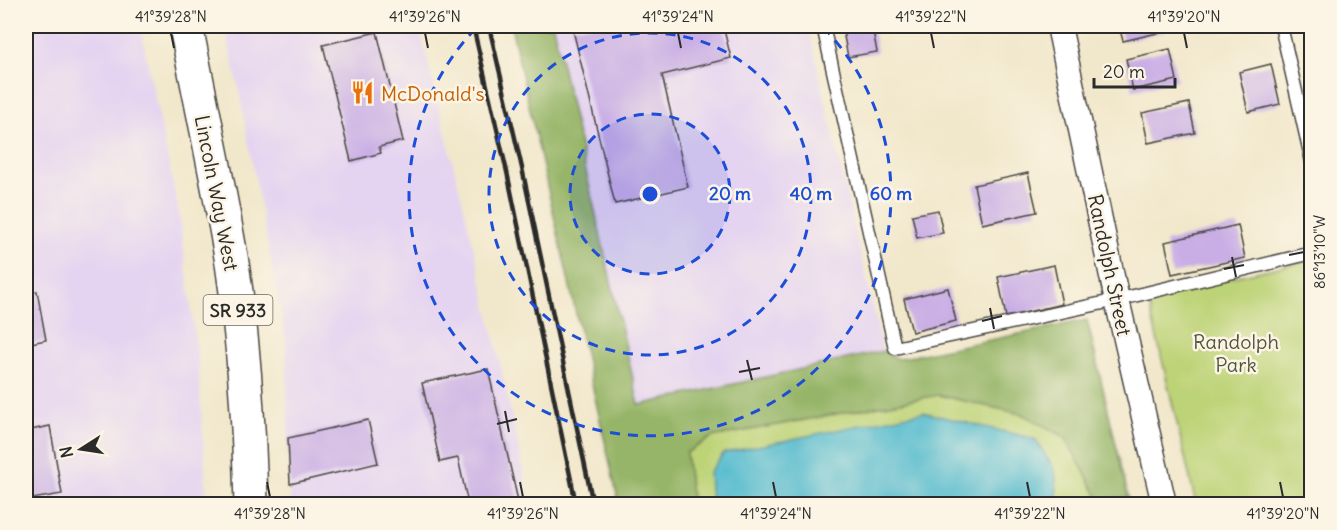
<svg xmlns="http://www.w3.org/2000/svg" width="1337" height="530" viewBox="0 0 1337 530" font-family="Delius,sans-serif">
  <style>
    .built { fill: #e4d3f1 }
    .green { fill: #bdd377; stroke: #747f51; stroke-width: 1.5 }
    .forest { fill: #96b568; stroke: #60704a; stroke-width: 1.5 }
    .water { fill: #51bace; stroke: #3e727c; stroke-width: 1.5 }
    .building { fill: #c9aee5 }
    .lines { fill: none; stroke-linecap: round; stroke-linejoin: round }
    .service-casing { stroke: #494743; stroke-width: 15 }
    .minor-casing { stroke: #494743; stroke-width: 27 }
    .primary-casing { stroke: #494743; stroke-width: 36 }
    .service { stroke: #fff; stroke-width: 12 }
    .minor { stroke: #fff; stroke-width: 24 }
    .primary { stroke: #fff; stroke-width: 33 }
    .rail { stroke: #2b2b2b; stroke-width: 4.5 }
    .ticks { fill: none; stroke: #2b2b2b; stroke-width: 2 }
    .ring { fill: none; stroke: #1d4ed8; stroke-width: 3; stroke-dasharray: 10 8 }
    .labels { text-anchor: middle; dominant-baseline: central; stroke-width: 5; stroke-linejoin: round; paint-order: stroke }
    .shield { fill: #fcf5e5; stroke: #6a6863; stroke-width: 1.5 }
    .shield-label { font-size: 18px; font-weight: bold; fill: #2b2b2b }
    .food-label { font-size: 20px; fill: #c56008; stroke: #fcf5e5; text-anchor: start }
    .street-label { font-size: 20px; fill: #2b2b2b; stroke: #fcf5e5 }
    .park-label { font-size: 20px; fill: #50553e; stroke: #fcf5e5 }
    .centre { fill: #1d4ed8; stroke: #fcf5e5; stroke-width: 3 }
    .ring-label { font-size: 18px; text-anchor: middle; font-weight: bold; fill: #1d4ed8; stroke: #fcf5e5; stroke-width: 5; stroke-linejoin: round; paint-order: stroke }
    .neatline { fill: none; stroke: #2b2b2b; stroke-width: 2 }
    .ticks-label { font-size: 15px; text-anchor: middle; fill: #2b2b2b }
  </style>
  <rect width="100%" height="100%" fill="#fcf5e5"/>
  <filter id="ink" filterUnits="userSpaceOnUse"><feTurbulence type="fractalNoise" baseFrequency=".0167" numOctaves="2"/><feDisplacementMap in="SourceGraphic" scale="12" xChannelSelector="R" yChannelSelector="G"/><feConvolveMatrix kernelMatrix="1 2 1 2 8 2 1 2 1" color-interpolation-filters="sRGB"/></filter>
  <filter id="wash" filterUnits="userSpaceOnUse"><feTurbulence type="fractalNoise" baseFrequency=".008" numOctaves="4" result="noise"/><feDisplacementMap in="SourceGraphic" scale="24" xChannelSelector="R" yChannelSelector="G"/><feGaussianBlur stdDeviation="1.35" result="paint"/><feColorMatrix in="noise" values="0 0 0 0 0 0 0 0 0 0 0 0 0 0 0 0 0 1.4 0 .05"/><feComposite in="paint" operator="in"/></filter>
  <g filter="url(#wash)">
    <rect width="100%" height="100%" fill="#f1e7cb"/>
    <!-- built -->
    <path class="built" d="M26,26H140L179,214L198,359L207,504H26Z
      M225,26H419L478,265L521,458L529,504H290L286,341L237,81Z
      M553,26H808L883,351L639,405Z"/>
    <!-- green -->
    <path class="green" d="M1311,260V504H1196L1147,296Z
      M938,395L1022,414L1065,437L1100,501L1128,496L1130,504H692L686,453L712,437Z"/>
    <!-- forest -->
    <path class="forest" d="M511,26H553L639,405L883,351L898,359L1087,320L1128,496L1101,502L1065,437L1022,414L938,395L712,437L686,453L692,504H619Z"/>
    <!-- water -->
    <path class="water" d="M923,412L1035,439L1055,470L1058,504H711L709,472L724,453Z"/>
    <g id="blocks">
      <!-- building -->
      <path class="building" d="M572,26H723L731,58L662,75L688,187L615,204Z
        M842,26H872L877,52L848,57Z
        M959,26H987L960,32Z
        M1119,26H1164L1166,31L1123,41Z
        M377,32L403,141L379,147L381,153L351,161L323,45Z
        M1170,49L1177,80L1133,90L1126,59Z
        M1271,64L1280,104L1248,112L1239,72Z
        M1189,103L1195,133L1148,143L1142,113Z
        M1028,173L1037,212L982,224L974,185Z
        M938,210L943,233L917,238L912,215Z
        M1238,225L1245,258L1172,274L1165,242Z
        M1054,265L1062,304L1006,317L998,277Z
        M948,288L956,321L912,332L904,299Z
        M37,291L46,340L26,344V294Z
        M488,369L518,501L500,504H468L458,458L440,462L422,383Z
        M368,420L378,463L290,484L288,438Z
        M50,426L62,494L26,500V431Z"/>
    </g>
  </g>
  <g filter="url(#ink)">
    <use href="#blocks" fill-opacity="0" stroke="#494743" stroke-width="1.5"/>
    <g class="lines">
      <defs>
        <path id="service" d="M823,26L895,348L1117,300L1312,253
          M1281,26L1312,162"/>
        <path id="minor" d="M1059,26L1117,300L1164,504"/>
        <path id="primary" d="M186,26C201,105 219,184 232,263C244,343 249,424 251,504"/>
      </defs>
      <!-- service casing -->
      <use href="#service" class="service-casing"/>
      <!-- minor casing -->
      <use href="#minor" class="minor-casing"/>
      <!-- primary casing -->
      <use href="#primary" class="primary-casing"/>
      <!-- service -->
      <use href="#service" class="service"/>
      <!-- minor -->
      <use href="#minor" class="minor"/>
      <!-- primary -->
      <use href="#primary" class="primary"/>
      <!-- rail -->
      <path class="rail" d="M473,26L507,172L576,504
        M489,26L522,168L593,504"/>
    </g>
  </g>
  <!-- ticks -->
  <path class="ticks" d="M171,33L174,48M425,33L428,48M678,33L681,48M931,33L934,48M1184,33L1187,48M1289,255L1304,252M1232,257L1236,277M1224,269L1244,265M990,308L994,329M982,321L1002,316M747,360L752,380M739,372L760,368M505,411L509,432M497,424L517,419M267,482L270,497M520,482L523,497M773,482L776,497M1027,482L1030,497M1280,482L1283,497"/>
  <!-- distance rings -->
  <circle cx="650" cy="194" r="80" fill="#1d4ed8" fill-opacity=".12"/>
  <g class="ring">
    <circle cx="650" cy="194" r="80"/>
    <circle cx="650" cy="194" r="161"/>
    <path d="M823 27A241 241 0 1 1 477 27"/>
  </g>
  <!-- icons -->
  <defs>
    <symbol id="restaurant-bare" viewBox="-9 -9 18 18"><path d="M-5-6h1v4h1v-4h1v4h1v-4h1v5L-1.5 .5V6h-2V.5L-5-1ZM5-6V6H3V1.5H1.5Q1.5-4 5-6Z" fill="#e8710a" stroke="#fcf5e5" stroke-width="2.5" paint-order="stroke"/></symbol>
  </defs>
  <g fill-rule="evenodd">
    <use href="#restaurant-bare" x="346" y="76" width="33" height="33"/>
  </g>
  <g class="labels">
    <!-- shield labels -->
    <rect class="shield" x="203.5" y="295" width="69" height="30" rx="4.5"/>
    <g class="shield-label">
      <text x="238" y="310">SR 933</text>
    </g>
    <!-- food labels -->
    <g class="food-label">
      <text x="381" y="93">McDonald's</text>
    </g>
    <!-- street labels -->
    <g class="street-label">
      <text transform="translate(217 193) rotate(79)">Lincoln Way West</text>
      <text transform="translate(1110 265) rotate(78)">Randolph Street</text>
    </g>
    <!-- park labels -->
    <g class="park-label">
      <text x="1236" y="341">Randolph<tspan x="1236" dy="23">Park</tspan></text>
    </g>
  </g>
  <circle cx="650" cy="194" r="9" class="centre"/>
  <g class="ring-label">
    <text x="730" y="200">20 m</text>
    <text x="811" y="200">40 m</text>
    <text x="891" y="200">60 m</text>
  </g>
  <!-- margin -->
  <rect width="1337" height="530" fill="none" stroke="#fcf5e5" stroke-width="66"/>
  <!-- north arrow -->
  <g transform="translate(81 449) rotate(258)" stroke="#fcf5e5" stroke-width="4.5" paint-order="stroke">
  <path d="M0-4.5L10 22L0 15L-10 22Z" fill="#2b2b2b"/>
  <text y="-9" font-size="16" font-weight="bold" text-anchor="middle" fill="#2b2b2b">N</text>
  </g>
  <!-- scale -->
  <path d="M1094 78v9h81v-9" fill="none" stroke="#2b2b2b" stroke-width="3"/>
  <text x="1103" y="78" font-size="18" fill="#2b2b2b" stroke="#fcf5e5" stroke-width="4.5" paint-order="stroke">20 m</text>
  <rect x="33" y="33" width="1271" height="464" class="neatline"/>
  <g class="ticks-label">
    <text x="171" y="22">41°39'28"N</text>
    <text x="425" y="22">41°39'26"N</text>
    <text x="678" y="22">41°39'24"N</text>
    <text x="931" y="22">41°39'22"N</text>
    <text x="1184" y="22">41°39'20"N</text>
    <text transform="translate(1320 252) rotate(-90)" y="5">86°13'10"W</text>
    <text x="270" y="519">41°39'28"N</text>
    <text x="523" y="519">41°39'26"N</text>
    <text x="776" y="519">41°39'24"N</text>
    <text x="1030" y="519">41°39'22"N</text>
    <text x="1283" y="519">41°39'20"N</text>
  </g>
</svg>
